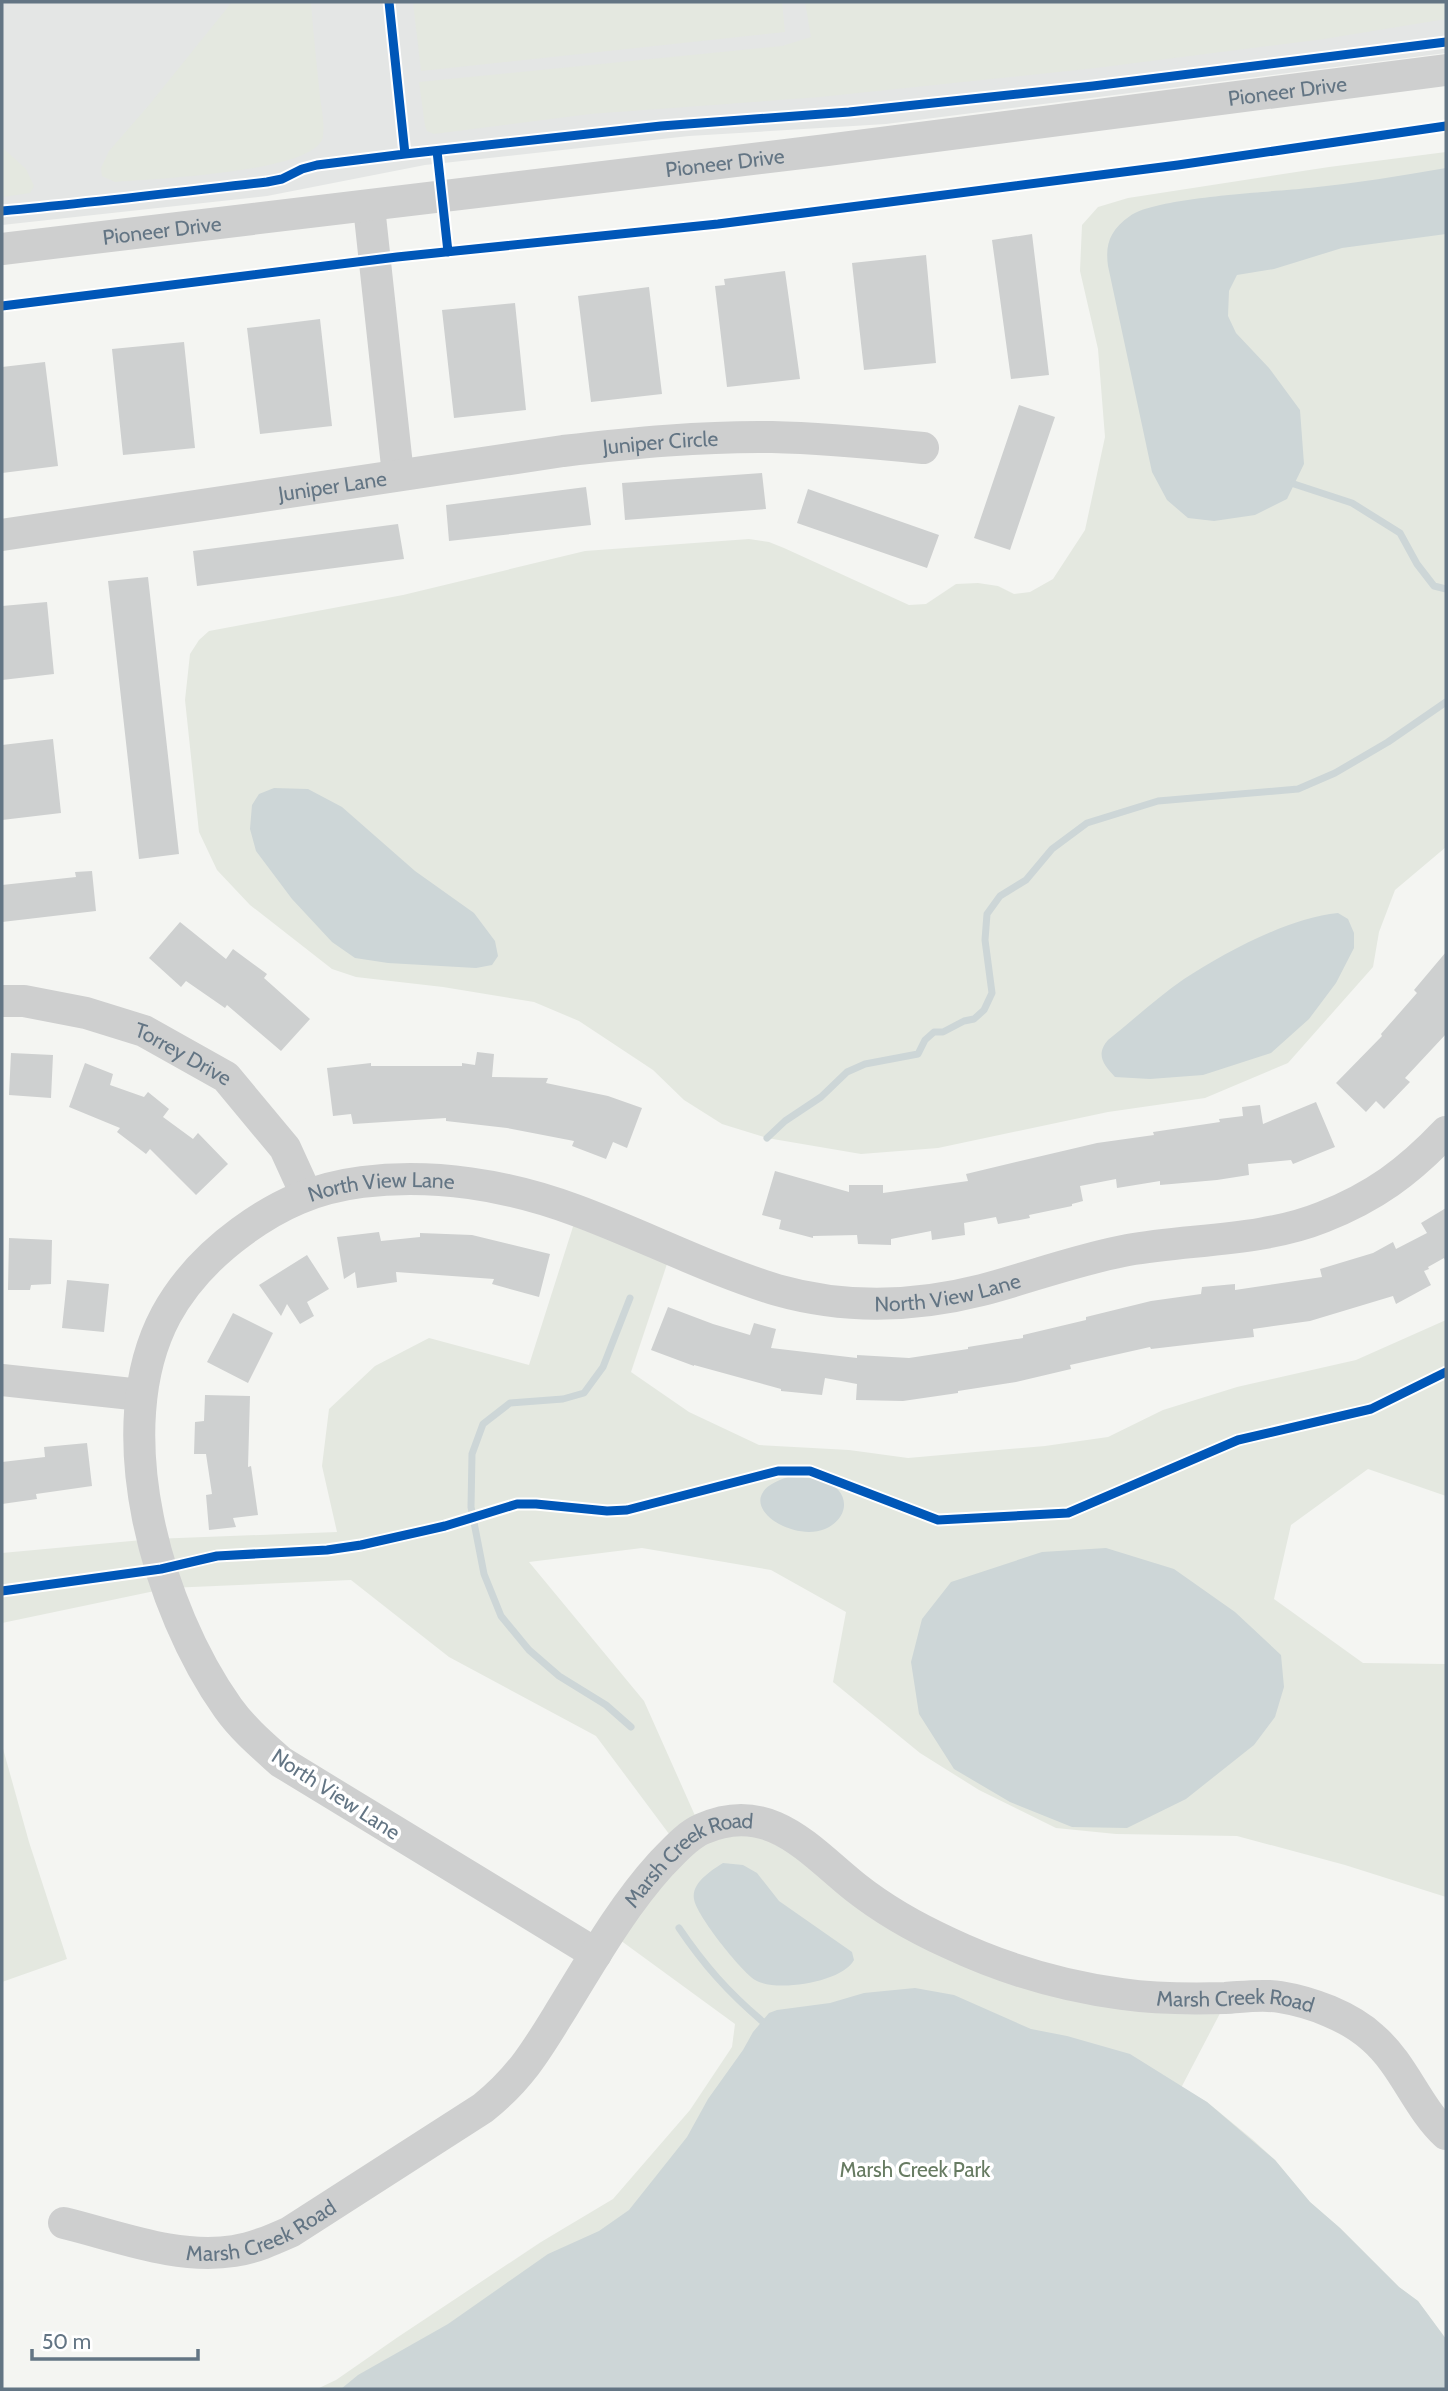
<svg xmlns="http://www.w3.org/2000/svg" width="1448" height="2391" viewBox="0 0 1448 2391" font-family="Cabin,sans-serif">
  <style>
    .built { fill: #e4e6e5 }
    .green { fill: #e4e8e0 }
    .water { fill: #cdd6d7 }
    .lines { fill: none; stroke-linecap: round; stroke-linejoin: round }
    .stream { stroke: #cdd6d7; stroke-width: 7 }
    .building { fill: #ced0d0 }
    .minor { stroke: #cecfcf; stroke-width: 32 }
    .cycleway-casing { stroke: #fff; stroke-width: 13 }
    .cycleway { stroke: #0057b8; stroke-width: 9 }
    .labels { text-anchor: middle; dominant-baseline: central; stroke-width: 7; stroke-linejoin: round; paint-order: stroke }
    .street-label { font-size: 21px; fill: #637584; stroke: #fff }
    .park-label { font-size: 21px; fill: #677b62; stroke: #fff }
  </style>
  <rect width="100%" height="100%" fill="#f4f5f2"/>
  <!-- built -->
  <path class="built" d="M2,2H1446V53L886,124L689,136L425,165L267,196L2,225Z"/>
  <!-- green -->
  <path class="green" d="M232,2H311C313,30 316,59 319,87C320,102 325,120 323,136C319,173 148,179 115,182L102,176L101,168L109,151L149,105Z
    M413,2H782L785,32L421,71Z
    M805,2H1446V19L1324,39L1096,68L820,97L590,114L434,134L427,131L425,126L419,82L782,46L811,37Z
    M2,147L26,169L34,186L30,193L2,197Z
    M1446,152V847L1395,890L1379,932L1373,967L1288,1063L1205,1098L1108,1112L938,1148L861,1154L767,1138L722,1124L684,1100L653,1070L579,1021L534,1002L443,987L356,977L332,969L250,905L217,870L199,832L185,700L190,654L199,640L209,631L403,595L585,551L749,539L769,542L784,548L909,605L926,604L956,584L978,583L998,586L1014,594L1030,592L1053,579L1085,530L1105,437L1098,349L1080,271L1082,225L1098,207L1128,198L1329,167Z
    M578,1211L672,1249L631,1372L689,1412L759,1445L849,1450L908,1458L1045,1446L1108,1437L1163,1410L1237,1387L1356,1360L1446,1320V1496L1368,1469L1291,1525L1274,1599L1363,1663L1446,1664V1897L1345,1865L1237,1836L1116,1834L1056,1828L979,1790L920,1753L833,1682L846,1612L771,1570L642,1548L529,1562L644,1701L701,1829L731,1821L1003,1967L1228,1998L1181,2088L1207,2102L1252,2139L1275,2160L1310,2202L1340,2228L1399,2287L1418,2301L1446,2339V2389H317L336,2380L398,2337L541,2242L613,2199L690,2110L732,2047L735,2024L609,1932L678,1846L596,1736L449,1657L351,1580L169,1588L2,1623V1553L153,1539L337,1532L322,1466L329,1409L375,1366L429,1338L529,1365Z
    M2,1745L29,1842L67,1959L2,1982Z"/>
  <!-- water -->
  <path class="water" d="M1446,168V234L1342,248L1274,269L1237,275L1229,291L1228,316L1236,333L1269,368L1300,410L1304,464L1287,499L1255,515L1214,521L1188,518L1167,500L1152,472L1108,266C1105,244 1110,230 1130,216C1155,197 1272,192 1309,188C1355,183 1401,176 1446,168Z
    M274,788L308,789L342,807L415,871L474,913L495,941L498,956L492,965L476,968L388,963L355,958L332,942L292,899L256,851L250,829L252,805L259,794Z
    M1338,913L1348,919L1354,933V948L1336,983L1309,1019L1271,1053L1203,1075L1150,1079L1115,1077C1104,1065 1095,1055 1108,1040C1133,1020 1158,997 1184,979C1226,952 1288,918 1338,913Z
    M788,1477C799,1478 811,1477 821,1480C850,1488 852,1517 825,1529C788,1544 723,1497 788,1477Z
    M1106,1548L1174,1569L1235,1612L1281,1655L1284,1687L1275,1717L1254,1745L1186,1799L1127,1828L1072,1827L1010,1802L954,1769L919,1714L911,1662L922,1619L951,1582L1042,1552Z
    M723,1863L743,1865L757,1873L779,1901L852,1952L854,1960C843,1982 776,1993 755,1980C741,1971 696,1915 694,1899C691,1883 712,1870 723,1863Z
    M915,1988L954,1995L1031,2029L1067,2036L1130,2054L1207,2102L1275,2160L1310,2202L1340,2228L1399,2287L1418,2301L1446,2339V2389H341L358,2375L448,2324L548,2254L599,2231L629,2210L687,2137L708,2099L743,2050L753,2032L769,2013L777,2010L830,2003L864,1993Z"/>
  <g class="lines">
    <!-- stream -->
    <path class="stream" d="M1294,484L1352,503L1400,533L1417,564L1434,586L1446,589
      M767,1138L785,1121L821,1097L847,1072L865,1064L918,1054L925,1040L934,1032H943L964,1021L974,1019L984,1010L992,993L985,940L987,914L1000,896L1026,880L1052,849L1087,823L1158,801L1298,789L1335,773L1388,742L1446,702
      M630,1298L603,1367L584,1393L563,1399L510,1403L483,1424L472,1454L471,1507L484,1574L501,1616L529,1650L559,1676L606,1705L631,1727
      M679,1928C704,1965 728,1992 762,2021"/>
  </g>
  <!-- building -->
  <path class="building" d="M1032,234L1049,375L1011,379L992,240Z
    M926,255L936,363L864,370L852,263Z
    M785,271L800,379L727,387L715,286L725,285L724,279Z
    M649,287L662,394L591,402L578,296Z
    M515,303L526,410L454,418L442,310Z
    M320,319L332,426L260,434L247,328Z
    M184,342L195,448L123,455L112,349Z
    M45,362L58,466L2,473V367Z
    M1019,405L1055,417L1010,550L974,538Z
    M762,473L766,509L625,520L622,483Z
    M586,487L591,525L449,541L446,505Z
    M808,489L939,535L927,568L797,523Z
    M398,524L404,559L197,586L193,551Z
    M148,577L179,854L139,859L108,581Z
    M47,602L54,674L2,680V606Z
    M53,739L61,813L2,820V745Z
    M92,871L96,911L2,922V885L76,877L75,872Z
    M180,922L226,959L233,949L267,974L264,978L310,1019L281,1051L227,1005L225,1008L186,981L181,987L149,958Z
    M1446,952V1034L1405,1078L1410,1082L1384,1109L1376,1101L1366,1112L1336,1083L1382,1036L1381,1034L1417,993L1414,990Z
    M477,1052L494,1054L492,1077L548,1078L546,1083L608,1096L642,1108L627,1148L613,1142L606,1159L572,1146L574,1141L507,1128L446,1121V1118L353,1124L351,1114L333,1116L327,1068L371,1063V1066H462V1063L475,1065Z
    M11,1053L53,1055L51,1098L9,1095Z
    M85,1063L113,1074L110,1085L144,1097L148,1092L169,1109L163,1117L193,1139L198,1133L228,1164L196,1195L150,1149L146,1154L117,1132L120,1128L69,1107Z
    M1316,1102L1335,1147L1293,1164L1291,1160L1248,1164L1249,1175L1217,1180L1160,1185V1181L1117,1188L1116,1179L1080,1186L1083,1201L1072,1204V1206L1029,1215L1030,1218L998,1224L996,1217L964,1223L965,1235L932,1240L931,1231L891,1239V1245L858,1244L857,1235L813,1236V1238L779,1229L781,1220L762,1215L775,1171L849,1192V1185H883V1193L968,1181L966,1174L1016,1162L1097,1143L1154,1135L1153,1132L1220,1122L1219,1119L1243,1116L1242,1107L1260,1105L1263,1124Z
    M1446,1208V1262L1444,1258L1428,1267L1429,1269L1424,1271L1431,1285L1396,1304L1393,1296L1310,1321L1253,1329L1254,1337L1151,1349L1150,1347L1070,1365L1071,1369L1016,1382L958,1391V1393L903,1401L856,1400L857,1384L825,1378L822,1395L781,1391V1389L694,1365V1366L651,1350L668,1307L713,1324L750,1335L754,1323L776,1329L771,1348L857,1358V1355L909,1358L968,1349V1347L1023,1338V1335L1086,1320V1317L1151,1301L1201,1294L1202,1287L1235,1284V1290L1322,1277L1320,1269L1373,1253L1393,1242L1396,1249L1427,1233L1421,1223Z
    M379,1232L381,1241L420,1237V1233L472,1235L550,1254L539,1297L492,1284L494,1279L396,1272L397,1282L357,1288L355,1272L344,1279L337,1237Z
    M9,1238L52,1240L51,1284L31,1285L30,1290H8Z
    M307,1255L329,1289L307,1302L314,1316L300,1324L287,1304L281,1316L259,1285Z
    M67,1280L109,1284L104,1332L62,1328Z
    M233,1313L273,1333L248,1383L207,1362Z
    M205,1395L250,1396L248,1467L251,1466L258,1515L233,1518L236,1527L209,1530L206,1495L212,1494L206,1454H194L195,1422L204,1421Z
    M87,1443L92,1486L36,1494L37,1499L2,1504V1462L45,1457L44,1447Z"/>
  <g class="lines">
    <!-- minor -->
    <g class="minor">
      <path d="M369,207L398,475"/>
      <path id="s1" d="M2,249L827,150L1446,70"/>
      <path id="s2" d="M2,535L563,451C632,443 703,436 772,437C823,438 873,443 923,448"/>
      <path id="s3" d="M2,1001H24L86,1013L144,1031L226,1077L285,1148L306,1194"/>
      <path d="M2,1380L141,1395"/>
      <path id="s4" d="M596,1954L281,1762C262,1745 243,1729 228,1708C158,1610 105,1429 166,1315C184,1282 211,1254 241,1232C279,1204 315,1188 362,1182C433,1173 508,1185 575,1210C643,1235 708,1269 777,1290C844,1309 915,1307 982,1290C1031,1277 1079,1259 1128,1250C1191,1239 1264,1241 1323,1217C1374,1197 1408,1172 1446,1132"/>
      <path id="s5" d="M64,2223C118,2236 177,2260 234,2251C254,2248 272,2240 290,2232L483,2108C523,2076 539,2046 565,2004C595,1955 623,1906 661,1864C673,1852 686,1836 702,1829C769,1799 809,1850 855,1887C884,1910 916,1928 949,1943C1004,1969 1062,1986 1122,1994C1157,1999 1191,1999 1225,1998C1243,1997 1262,1994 1280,1997C1311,2002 1349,2016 1373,2038C1404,2065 1417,2107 1446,2134"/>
    </g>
    <defs>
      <path id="cycleway" d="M389,2L405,154
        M437,151L448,252
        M2,211C90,203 179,192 267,182L282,179L302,169L317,165L405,154L661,126L849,112L1093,86L1446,42
        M2,306L397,257L718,224L1178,165L1446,126
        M2,1591L161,1569L217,1556L327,1550L361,1545L445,1526L517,1504H536L607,1511L627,1510L778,1471H810L938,1520L1068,1513L1238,1440L1371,1409L1446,1372"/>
    </defs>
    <!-- cycleway casing -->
    <use href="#cycleway" class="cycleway-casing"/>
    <!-- cycleway -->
    <use href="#cycleway" class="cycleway"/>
  </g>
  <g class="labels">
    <!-- street labels -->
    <g class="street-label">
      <text stroke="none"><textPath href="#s1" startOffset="1295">Pioneer Drive</textPath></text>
      <text stroke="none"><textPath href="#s1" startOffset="728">Pioneer Drive</textPath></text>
      <text stroke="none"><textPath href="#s1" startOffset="161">Pioneer Drive</textPath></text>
      <text stroke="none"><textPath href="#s2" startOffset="665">Juniper Circle</textPath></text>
      <text stroke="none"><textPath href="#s2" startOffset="334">Juniper Lane</textPath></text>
      <text stroke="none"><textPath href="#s3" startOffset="191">Torrey Drive</textPath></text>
      <text stroke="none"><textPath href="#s4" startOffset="1124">North View Lane</textPath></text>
      <text stroke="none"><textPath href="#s4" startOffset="1712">North View Lane</textPath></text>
      <text transform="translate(336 1794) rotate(33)">North View Lane</text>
      <text stroke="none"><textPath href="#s5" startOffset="793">Marsh Creek Road</textPath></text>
      <text stroke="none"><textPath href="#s5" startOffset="1400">Marsh Creek Road</textPath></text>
      <text stroke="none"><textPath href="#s5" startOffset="205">Marsh Creek Road</textPath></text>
    </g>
    <!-- park labels -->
    <g class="park-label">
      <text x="915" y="2169">Marsh Creek Park</text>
    </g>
  </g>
  <!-- border -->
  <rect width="1448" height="2391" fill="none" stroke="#637584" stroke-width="7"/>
  <!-- scale -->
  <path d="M32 2349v10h166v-10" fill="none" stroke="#637584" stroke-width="3.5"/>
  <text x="42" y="2349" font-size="21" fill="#637584" stroke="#ffffff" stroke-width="5" paint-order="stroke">50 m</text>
</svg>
